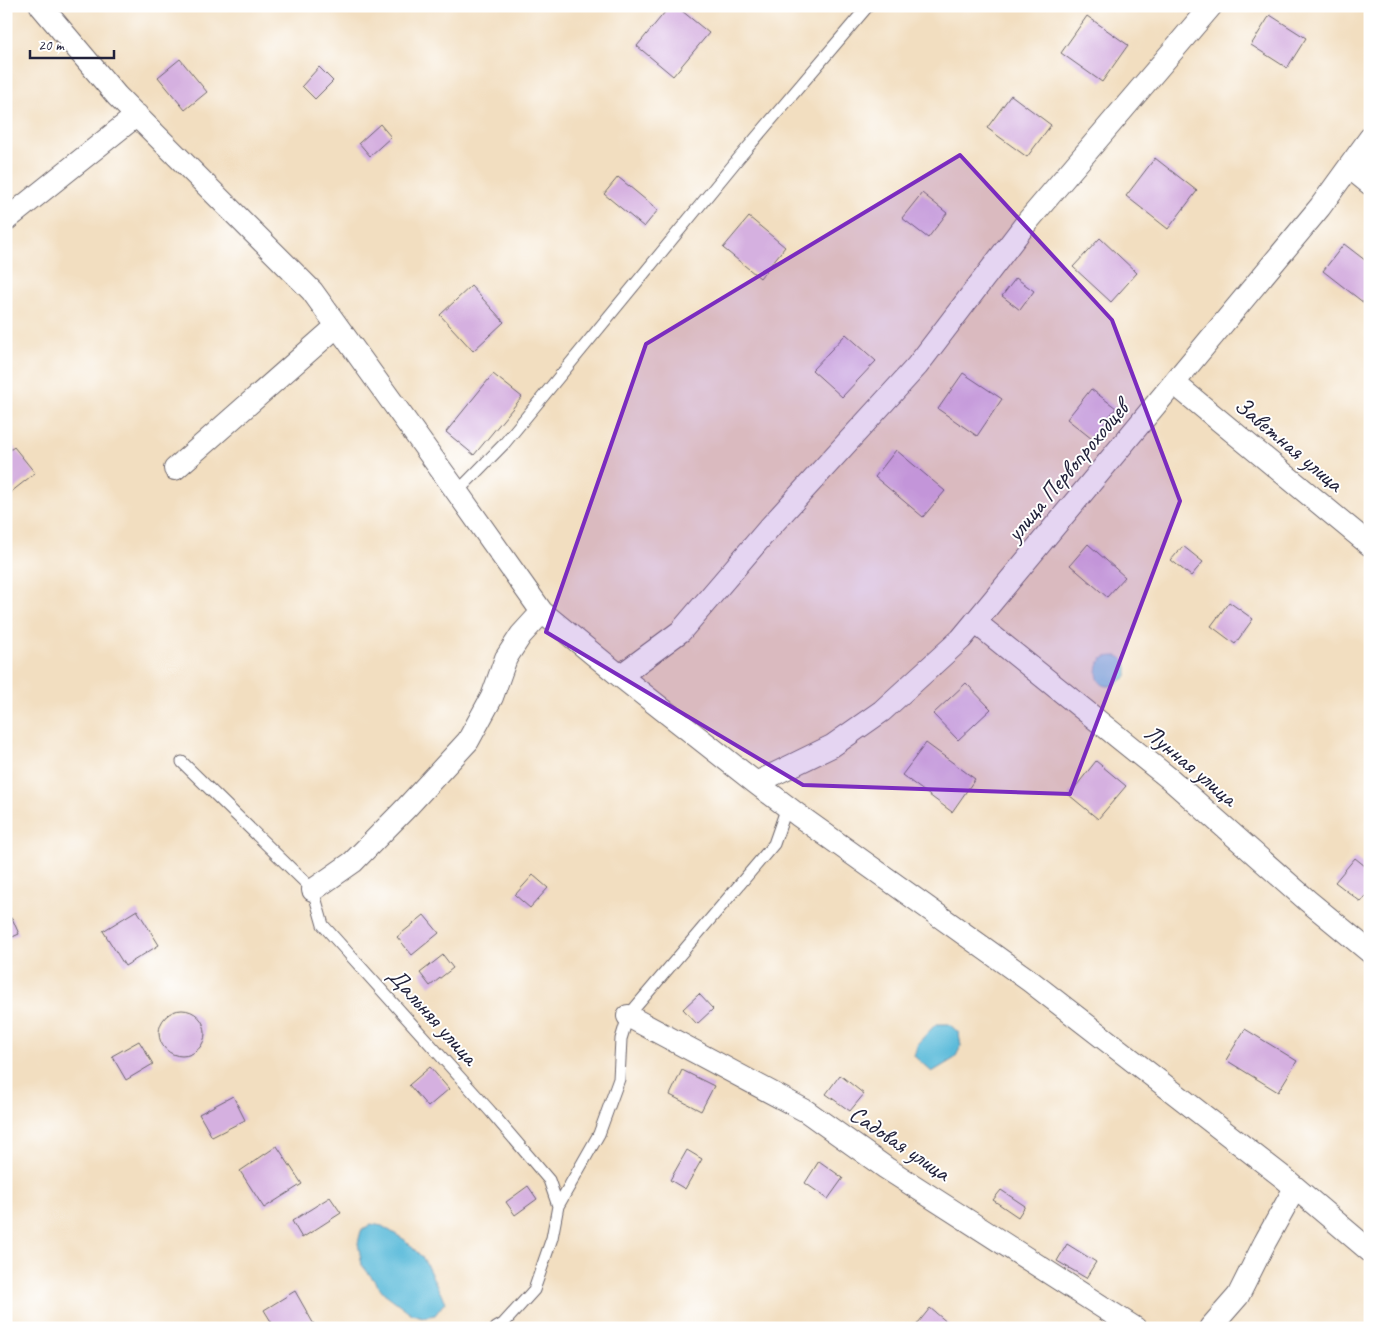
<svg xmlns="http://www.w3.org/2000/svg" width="1376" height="1334" viewBox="0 0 1376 1334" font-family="Caveat,sans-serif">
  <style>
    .water { fill: #5cbbda; stroke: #3f6e8a }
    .building { fill: #d5b0e0 }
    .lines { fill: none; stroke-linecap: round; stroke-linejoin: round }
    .service-casing { stroke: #6b646a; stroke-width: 13 }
    .minor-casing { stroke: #6b646a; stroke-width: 24 }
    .service { stroke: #fff; stroke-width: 11 }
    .minor { stroke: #fff; stroke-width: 22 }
    .marked { fill: #7b2cbf; fill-opacity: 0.2; stroke: #7b2cbf; stroke-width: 4; stroke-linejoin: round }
    .labels { text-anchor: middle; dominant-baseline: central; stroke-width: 4; stroke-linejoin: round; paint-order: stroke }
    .street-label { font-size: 24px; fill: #22223b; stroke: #fff }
  </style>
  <rect width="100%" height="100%" fill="#fff"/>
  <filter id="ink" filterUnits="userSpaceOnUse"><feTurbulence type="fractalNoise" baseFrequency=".02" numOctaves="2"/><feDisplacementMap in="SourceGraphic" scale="10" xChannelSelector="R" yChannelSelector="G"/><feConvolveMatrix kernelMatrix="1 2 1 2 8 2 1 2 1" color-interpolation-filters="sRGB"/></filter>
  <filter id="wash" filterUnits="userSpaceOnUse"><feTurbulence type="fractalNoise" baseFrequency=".0096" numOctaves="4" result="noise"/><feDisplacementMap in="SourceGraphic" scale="20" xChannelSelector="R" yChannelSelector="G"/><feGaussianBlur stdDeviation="1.12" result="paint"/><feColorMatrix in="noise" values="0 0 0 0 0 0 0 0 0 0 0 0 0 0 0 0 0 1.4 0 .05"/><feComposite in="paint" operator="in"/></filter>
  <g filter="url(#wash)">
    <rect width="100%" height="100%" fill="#f2dec0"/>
    <!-- water -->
    <path class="water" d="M1118,656C1128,660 1127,666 1127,676C1124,679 1121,680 1117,683C1114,684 1112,686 1110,686C1093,688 1094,660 1106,657C1109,656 1114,656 1118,656Z
      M936,1024H949L959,1033L961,1046L955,1058L932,1072L914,1056L918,1043Z
      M371,1224L382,1226L405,1240L423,1258L445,1302L435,1315L423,1317L412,1314L384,1293L362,1265L358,1243L361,1231Z"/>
    <g id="blocks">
      <!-- building -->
      <path class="building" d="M670,6H676L709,33L673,76L637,46Z
        M1270,15L1306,38L1287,68L1251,45Z
        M1087,16L1128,45L1102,82L1061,53Z
        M180,59L207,92L185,110L158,77Z
        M319,67L333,81L315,99L302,86Z
        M1011,95L1051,125L1027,157L987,128Z
        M380,124L391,137L370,156L359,143Z
        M1155,158L1197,191L1168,229L1126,196Z
        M618,177L658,210L644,227L604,194Z
        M922,193L947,213L928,238L902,218Z
        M749,217L785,247L760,278L723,248Z
        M1100,238L1137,273L1111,302L1073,267Z
        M1344,244L1370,264V295L1364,303L1323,271Z
        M1016,278L1034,291L1020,310L1002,296Z
        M471,286L504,322L473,351L440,315Z
        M846,334L876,361L842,397L812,370Z
        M963,373L1002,399L977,436L938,409Z
        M493,374L522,397L474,455L446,432Z
        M1091,389L1116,408L1092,439L1067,419Z
        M14,447L35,473L6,496V453Z
        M896,450L945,491L923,517L875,477Z
        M1088,544L1125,577L1107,597L1070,565Z
        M1183,546L1203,562L1191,576L1171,560Z
        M1229,602L1253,619L1235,644L1211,626Z
        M966,683L991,709L958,740L933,714Z
        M926,743L975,779L952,812L902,775Z
        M1096,761L1126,786L1098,819L1069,795Z
        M1355,858L1370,870V891L1361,902L1335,882Z
        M533,875L548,888L530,908L515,895Z
        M137,910L159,945L125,966L103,931Z
        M424,915L439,933L412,955L397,937Z
        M12,918L19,934L6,940V920Z
        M443,955L453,968L430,986L420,973Z
        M699,994L713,1009L697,1024L683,1009Z
        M159 1033a23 23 0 1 1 46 0a23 23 0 1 1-46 0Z
        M1245,1029L1297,1061L1278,1092L1226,1060Z
        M139,1041L153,1064L126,1080L112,1056Z
        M430,1067L449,1089L428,1107L409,1085Z
        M682,1070L714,1086L701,1111L670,1095Z
        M840,1075L864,1094L850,1111L826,1094Z
        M233,1096L245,1120L212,1137L199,1114Z
        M277,1146L302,1184L264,1208L240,1171Z
        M687,1150L702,1159L685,1189L670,1180Z
        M819,1161L843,1178L828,1199L805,1183Z
        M528,1186L537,1199L515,1215L506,1202Z
        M1001,1190L1025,1206L1018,1217L993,1200Z
        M330,1197L341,1213L302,1238L292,1221Z
        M1067,1244L1096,1262L1086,1278L1057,1261Z
        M295,1291L316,1328H275L264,1310Z
        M930,1308L954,1328H914Z"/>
    </g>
  </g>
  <g filter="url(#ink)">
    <use href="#blocks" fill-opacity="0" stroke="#6b646a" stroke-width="1"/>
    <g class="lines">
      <defs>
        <path id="service" d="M457,492L504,444L738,159L868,6
          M182,762L313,890L323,925L491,1112L549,1180L558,1206L552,1238L534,1290L503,1324L496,1328
          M558,1206L599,1134L619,1079L621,1039L628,1016L774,844L787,807"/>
        <path id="minor" d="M41,6L117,96L312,291L457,492L542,612L620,676L756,783L798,815L1030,981L1284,1178L1370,1251
          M1349,167L1370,184
          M6,220L137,115
          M1174,383L1370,545
          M175,469L337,326
          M975,622L1170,779L1308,901L1370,952
          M620,676L681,631L770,527L917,366L1027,222L1211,6
          M756,783L832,746L882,711L961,639L1320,207L1370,138
          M313,890L353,862L407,807L468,741L492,697L506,658L521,635L542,612
          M628,1016L806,1111L886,1168L1135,1328
          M1210,1328L1238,1296L1265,1242L1295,1188"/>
      </defs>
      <!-- service casing -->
      <use href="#service" class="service-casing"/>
      <!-- minor casing -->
      <use href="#minor" class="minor-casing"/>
      <!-- service -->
      <use href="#service" class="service"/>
      <!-- minor -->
      <use href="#minor" class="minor"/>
    </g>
  </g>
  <!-- marked area -->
  <path class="marked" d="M960,155L1112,320L1180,501L1070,794L803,785L546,632L646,344Z"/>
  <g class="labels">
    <!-- street labels -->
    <g class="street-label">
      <text transform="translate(1289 444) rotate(40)">Заветная улица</text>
      <text transform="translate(1067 471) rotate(-50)">улица Первопроходцев</text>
      <text transform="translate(1191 765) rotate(40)">Лунная улица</text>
      <text transform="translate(433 1016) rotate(48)">Дальняя улица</text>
      <text transform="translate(900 1143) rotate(34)">Садовая улица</text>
    </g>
  </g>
  <!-- margin -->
  <rect width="1376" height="1334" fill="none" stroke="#fff" stroke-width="25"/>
  <!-- scale -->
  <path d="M30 50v8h84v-8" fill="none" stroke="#22223b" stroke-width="2.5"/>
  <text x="38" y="50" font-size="15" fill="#22223b" stroke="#ffffff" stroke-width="4" paint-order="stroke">20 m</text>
</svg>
